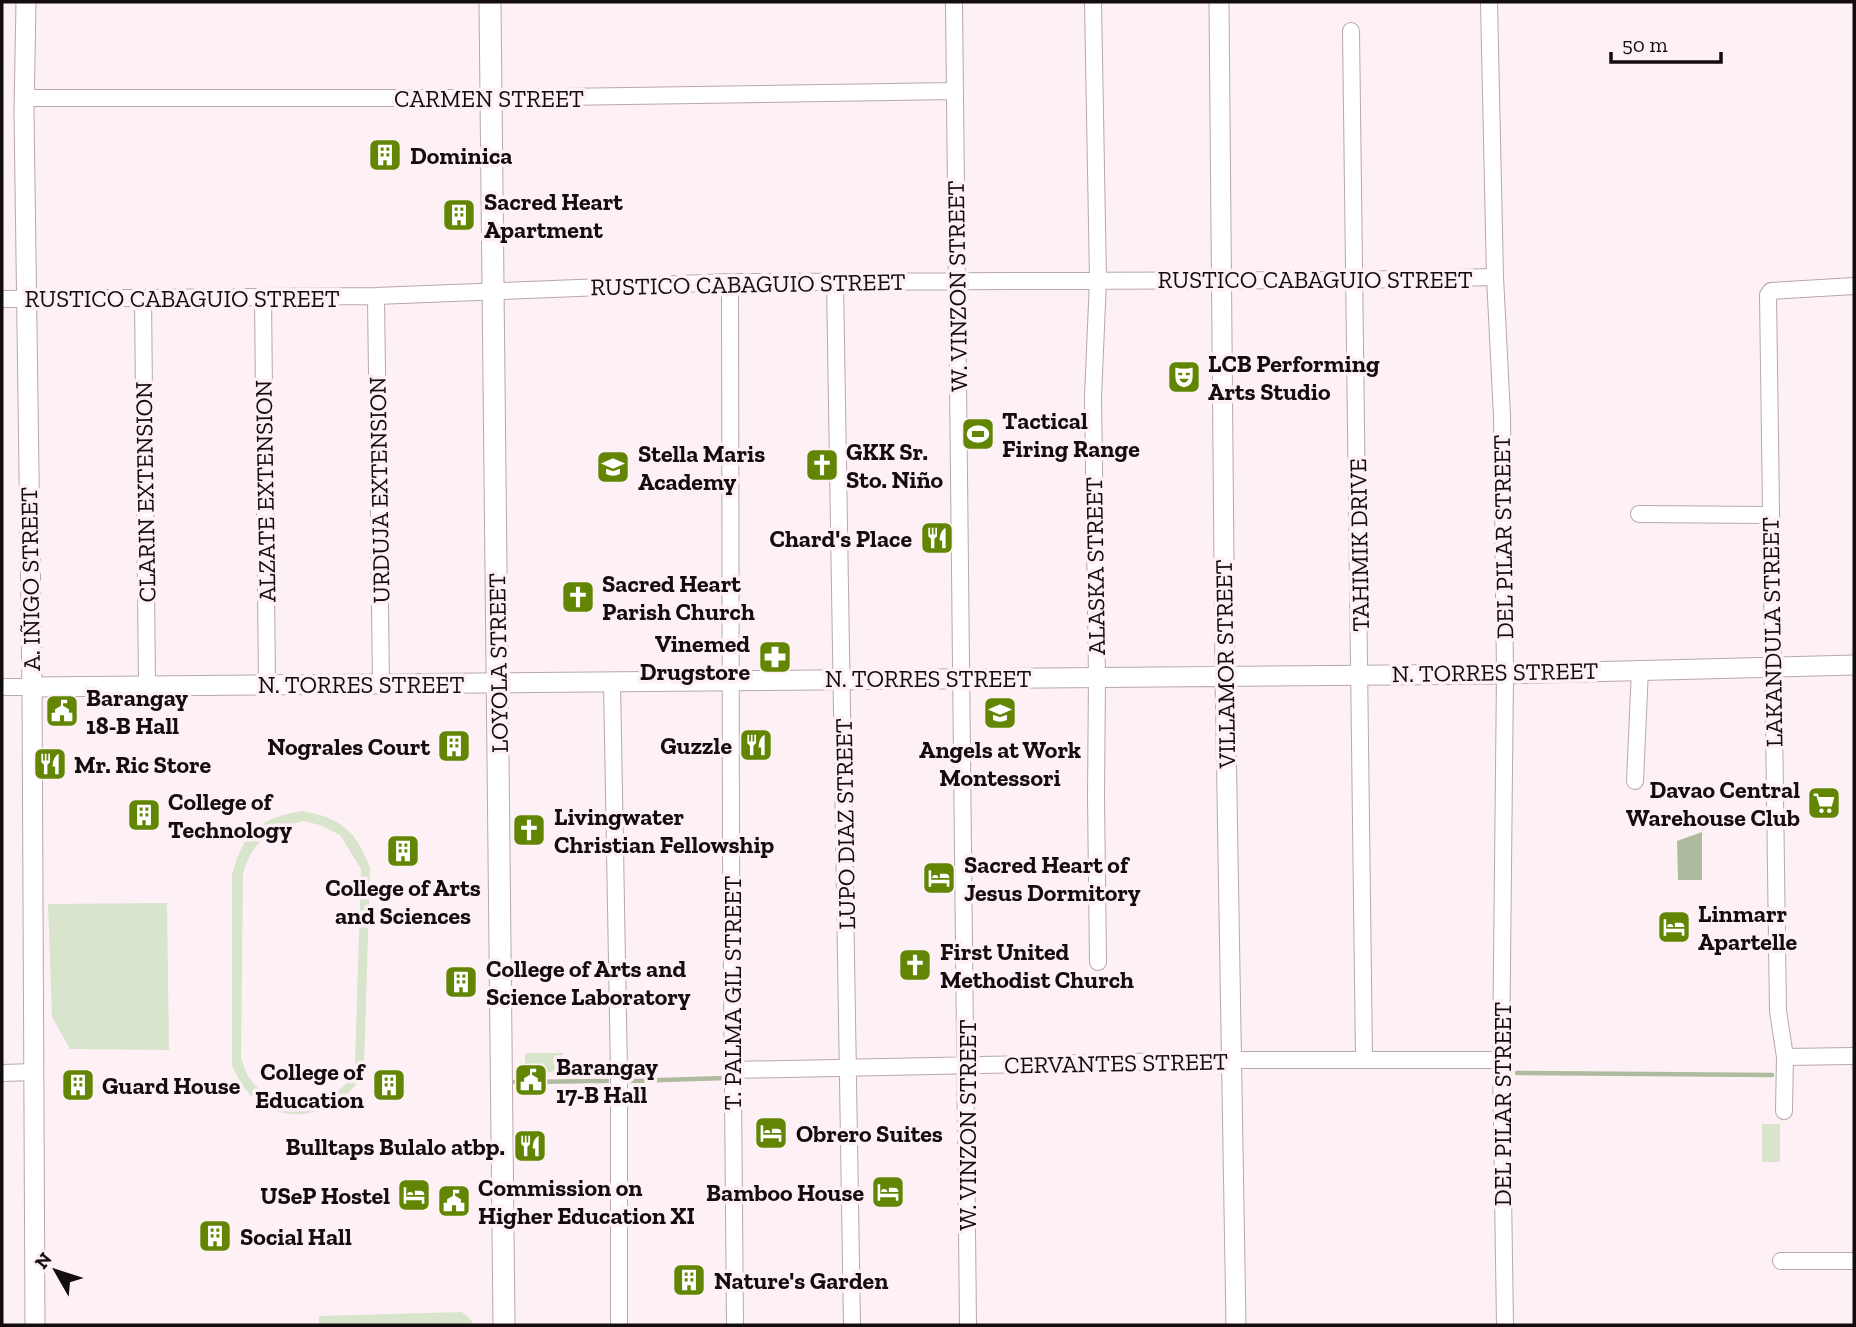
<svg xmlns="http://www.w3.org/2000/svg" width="1856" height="1327" viewBox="0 0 1856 1327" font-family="'Zilla Slab',serif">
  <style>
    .green { fill: #d9e4cc; fill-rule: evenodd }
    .water { fill: #afbb9f }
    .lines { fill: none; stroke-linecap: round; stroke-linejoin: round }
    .stream { stroke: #afbb9f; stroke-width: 4.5 }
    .minor-casing { stroke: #b9a7ae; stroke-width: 18 }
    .tertiary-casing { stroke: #b9a7ae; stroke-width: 21 }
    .secondary-casing { stroke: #b9a7ae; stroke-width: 23 }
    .minor { stroke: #fff; stroke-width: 16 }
    .tertiary { stroke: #fff; stroke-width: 19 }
    .secondary { stroke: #fff; stroke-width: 21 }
    .labels { text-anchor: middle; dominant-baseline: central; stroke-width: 7; stroke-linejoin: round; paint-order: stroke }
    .street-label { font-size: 24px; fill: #130d0f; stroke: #fdf1f5 }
    .poi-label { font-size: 24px; font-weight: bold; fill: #130d0f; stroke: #fdf1f5; text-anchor: start }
  </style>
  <rect width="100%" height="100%" fill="#fdf1f5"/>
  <!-- green -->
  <path class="green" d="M302,811C341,818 356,830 370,868L364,1068C360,1076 357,1085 350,1091C327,1115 290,1122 261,1104C247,1095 239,1080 232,1066V875C243,833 259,818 302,811ZM303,821L320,825L340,835L361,869L355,1065C353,1071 350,1080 346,1084C319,1111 273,1111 250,1079C246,1074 244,1065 241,1059L243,873C253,841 270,828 303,821Z
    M167,903L169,1050L70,1049L52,1017L48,904Z
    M525,1053H563V1072L525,1073Z
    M1762,1124H1780V1162H1762Z
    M462,1312L472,1321V1325H319V1316Z"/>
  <!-- water -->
  <path class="water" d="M1702,832V880H1678L1677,841Z"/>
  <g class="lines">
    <!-- stream -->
    <path class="stream" d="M1517,1073L1772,1075
      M631,1081L725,1078
      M514,1082L607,1081"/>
    <defs>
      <path id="minor" d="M954,2L968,1325
        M1093,2L1098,280L1093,397L1097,677L1096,797L1098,962
        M1489,2L1495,277L1502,416L1505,674L1501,1060L1505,1325
        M1351,31L1364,1059
        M23,98H492L954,91
        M835,281L852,1325
        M730,282L731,852L735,1325
        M376,296L381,683
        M263,297L267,684
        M143,298L147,685
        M2,299L376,296L730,282L1354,280L1495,277
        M1639,514L1769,515
        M612,681L619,1073V1325
        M2,687H32
        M1635,781L1640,669
        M1785,1057L1854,1056
        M732,1070L1232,1060H1501
        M2,1073L35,1072
        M1784,1111L1785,1057L1778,1011L1768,295L1771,291L1854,286
        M1781,1261H1854"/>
      <path id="tertiary" d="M26,2L24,112L32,687L35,1325
        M1219,2L1225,676L1236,1325
        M32,687L1505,674L1854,665"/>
      <path id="secondary" d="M490,2L504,1325"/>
    </defs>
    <!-- minor casing -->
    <use href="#minor" class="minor-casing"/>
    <!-- tertiary casing -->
    <use href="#tertiary" class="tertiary-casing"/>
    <!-- secondary casing -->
    <use href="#secondary" class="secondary-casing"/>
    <!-- minor -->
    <use href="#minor" class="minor"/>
    <!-- tertiary -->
    <use href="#tertiary" class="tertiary"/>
    <!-- secondary -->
    <use href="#secondary" class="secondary"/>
  </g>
  <!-- icons -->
  <defs>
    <symbol id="building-square" viewBox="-11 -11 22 22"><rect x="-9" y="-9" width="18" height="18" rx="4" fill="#628503" stroke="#fdf1f5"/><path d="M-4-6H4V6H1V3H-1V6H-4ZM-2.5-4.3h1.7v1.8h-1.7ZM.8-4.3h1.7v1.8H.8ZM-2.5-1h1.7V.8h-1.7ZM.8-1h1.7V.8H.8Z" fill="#fff"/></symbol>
    <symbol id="theatre-square" viewBox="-11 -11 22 22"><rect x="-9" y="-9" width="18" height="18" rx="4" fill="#628503" stroke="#fdf1f5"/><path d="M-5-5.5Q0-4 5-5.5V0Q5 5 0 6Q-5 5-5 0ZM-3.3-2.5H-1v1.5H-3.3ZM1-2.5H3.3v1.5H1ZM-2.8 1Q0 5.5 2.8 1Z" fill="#fff"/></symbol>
    <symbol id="stadium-square" viewBox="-11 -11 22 22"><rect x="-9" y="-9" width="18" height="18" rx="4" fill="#628503" stroke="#fdf1f5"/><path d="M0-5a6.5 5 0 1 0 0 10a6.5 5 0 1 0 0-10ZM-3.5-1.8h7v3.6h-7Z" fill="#fff"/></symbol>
    <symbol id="church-square" viewBox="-11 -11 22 22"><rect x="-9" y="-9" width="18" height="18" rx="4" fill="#628503" stroke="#fdf1f5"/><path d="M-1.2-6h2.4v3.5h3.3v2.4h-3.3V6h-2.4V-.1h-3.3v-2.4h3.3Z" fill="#fff"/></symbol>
    <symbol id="school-square" viewBox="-11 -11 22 22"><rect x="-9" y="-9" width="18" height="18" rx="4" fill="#628503" stroke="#fdf1f5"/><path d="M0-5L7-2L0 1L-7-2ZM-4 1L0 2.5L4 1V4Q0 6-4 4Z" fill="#fff"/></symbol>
    <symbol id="restaurant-square" viewBox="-11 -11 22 22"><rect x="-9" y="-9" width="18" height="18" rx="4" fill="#628503" stroke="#fdf1f5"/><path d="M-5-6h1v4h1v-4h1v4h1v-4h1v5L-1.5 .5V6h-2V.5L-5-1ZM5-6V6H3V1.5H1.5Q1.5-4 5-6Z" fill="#fff"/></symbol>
    <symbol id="pharmacy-square" viewBox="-11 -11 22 22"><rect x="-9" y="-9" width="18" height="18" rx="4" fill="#628503" stroke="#fdf1f5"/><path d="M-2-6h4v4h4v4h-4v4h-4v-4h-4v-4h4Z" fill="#fff"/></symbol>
    <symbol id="civic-square" viewBox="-11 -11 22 22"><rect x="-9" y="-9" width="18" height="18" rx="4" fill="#628503" stroke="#fdf1f5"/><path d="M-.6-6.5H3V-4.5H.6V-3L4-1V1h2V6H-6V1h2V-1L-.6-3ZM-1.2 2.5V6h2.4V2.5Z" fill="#fff"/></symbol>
    <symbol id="supermarket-square" viewBox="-11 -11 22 22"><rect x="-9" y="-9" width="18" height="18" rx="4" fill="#628503" stroke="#fdf1f5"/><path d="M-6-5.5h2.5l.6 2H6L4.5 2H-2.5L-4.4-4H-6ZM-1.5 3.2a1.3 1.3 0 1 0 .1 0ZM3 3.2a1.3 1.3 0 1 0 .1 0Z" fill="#fff"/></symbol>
    <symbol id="hotel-square" viewBox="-11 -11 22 22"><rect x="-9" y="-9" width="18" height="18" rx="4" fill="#628503" stroke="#fdf1f5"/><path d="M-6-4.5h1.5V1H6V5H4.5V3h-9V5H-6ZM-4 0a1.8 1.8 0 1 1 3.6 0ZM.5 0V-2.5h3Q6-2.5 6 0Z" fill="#fff"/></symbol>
  </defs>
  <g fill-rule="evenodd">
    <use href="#building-square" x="366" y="136" width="38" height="38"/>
    <use href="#building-square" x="440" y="196" width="38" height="38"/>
    <use href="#theatre-square" x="1165" y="358" width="38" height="38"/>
    <use href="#stadium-square" x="959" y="415" width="38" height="38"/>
    <use href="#church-square" x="803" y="446" width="38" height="38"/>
    <use href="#school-square" x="594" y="448" width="38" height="38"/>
    <use href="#restaurant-square" x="918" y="519" width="38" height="38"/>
    <use href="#church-square" x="559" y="578" width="38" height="38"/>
    <use href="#pharmacy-square" x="756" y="638" width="38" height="38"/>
    <use href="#civic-square" x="43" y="692" width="38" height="38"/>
    <use href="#school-square" x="981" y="694" width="38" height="38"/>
    <use href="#restaurant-square" x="737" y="726" width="38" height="38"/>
    <use href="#building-square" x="435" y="727" width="38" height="38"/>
    <use href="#restaurant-square" x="31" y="745" width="38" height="38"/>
    <use href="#supermarket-square" x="1805" y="784" width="38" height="38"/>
    <use href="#building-square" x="125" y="796" width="38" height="38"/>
    <use href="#church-square" x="510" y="811" width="38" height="38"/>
    <use href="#building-square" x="384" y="832" width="38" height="38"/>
    <use href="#hotel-square" x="920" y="859" width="38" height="38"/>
    <use href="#hotel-square" x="1655" y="908" width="38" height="38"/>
    <use href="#church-square" x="896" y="946" width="38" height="38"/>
    <use href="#building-square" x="442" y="963" width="38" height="38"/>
    <use href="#civic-square" x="512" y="1061" width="38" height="38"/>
    <use href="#building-square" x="59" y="1066" width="38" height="38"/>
    <use href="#building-square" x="370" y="1066" width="38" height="38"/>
    <use href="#hotel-square" x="752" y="1114" width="38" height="38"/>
    <use href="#restaurant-square" x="511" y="1127" width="38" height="38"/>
    <use href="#hotel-square" x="869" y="1173" width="38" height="38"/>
    <use href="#hotel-square" x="395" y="1176" width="38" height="38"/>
    <use href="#civic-square" x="435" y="1182" width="38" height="38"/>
    <use href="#building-square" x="196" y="1217" width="38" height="38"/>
    <use href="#building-square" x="670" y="1261" width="38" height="38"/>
  </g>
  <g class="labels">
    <!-- street labels -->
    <g class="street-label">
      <text x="489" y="98">CARMEN STREET</text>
      <text x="1315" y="279">RUSTICO CABAGUIO STREET</text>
      <text transform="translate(748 284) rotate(-1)">RUSTICO CABAGUIO STREET</text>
      <text transform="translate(957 286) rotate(-91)">W. VINZON STREET</text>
      <text x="182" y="298">RUSTICO CABAGUIO STREET</text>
      <text transform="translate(379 490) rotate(-91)">URDUJA EXTENSION</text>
      <text transform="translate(265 491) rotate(-91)">ALZATE EXTENSION</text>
      <text transform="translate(145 492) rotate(-91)">CLARIN EXTENSION</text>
      <text transform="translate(1503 537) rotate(-91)">DEL PILAR STREET</text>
      <text transform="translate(1359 545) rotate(-91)">TAHIMIK DRIVE</text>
      <text transform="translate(1095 566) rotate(-91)">ALASKA STREET</text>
      <text transform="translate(30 579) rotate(-91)">A. IÑIGO STREET</text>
      <text transform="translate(1772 632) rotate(-91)">LAKANDULA STREET</text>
      <text transform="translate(498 663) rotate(-91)">LOYOLA STREET</text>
      <text transform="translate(1225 664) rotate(-91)">VILLAMOR STREET</text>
      <text transform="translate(1495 672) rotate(-1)">N. TORRES STREET</text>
      <text x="928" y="678">N. TORRES STREET</text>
      <text x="361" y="684">N. TORRES STREET</text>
      <text transform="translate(845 824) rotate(-91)">LUPO DIAZ STREET</text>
      <text transform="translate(732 993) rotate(-90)">T. PALMA GIL STREET</text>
      <text transform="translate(1116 1063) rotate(-1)">CERVANTES STREET</text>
      <text transform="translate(1502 1104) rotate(-90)">DEL PILAR STREET</text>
      <text transform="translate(967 1125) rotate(-90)">W. VINZON STREET</text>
    </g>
    <!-- poi labels -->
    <g class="poi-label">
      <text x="410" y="155">Dominica</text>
      <text x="484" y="201">Sacred Heart<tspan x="484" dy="28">Apartment</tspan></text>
      <text x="1208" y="363">LCB Performing<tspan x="1208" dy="28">Arts Studio</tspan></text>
      <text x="1002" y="420">Tactical<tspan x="1002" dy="28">Firing Range</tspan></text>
      <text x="846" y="451">GKK Sr.<tspan x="846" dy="28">Sto. Niño</tspan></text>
      <text x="638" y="453">Stella Maris<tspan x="638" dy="28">Academy</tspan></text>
      <text x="912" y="538" text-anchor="end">Chard's Place</text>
      <text x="602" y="583">Sacred Heart<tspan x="602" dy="28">Parish Church</tspan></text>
      <text x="750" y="643" text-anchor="end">Vinemed<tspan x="750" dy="28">Drugstore</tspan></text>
      <text x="86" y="697">Barangay<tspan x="86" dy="28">18-B Hall</tspan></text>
      <text x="732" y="745" text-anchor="end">Guzzle</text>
      <text x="430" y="746" text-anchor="end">Nograles Court</text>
      <text x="1000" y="749" text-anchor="middle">Angels at Work<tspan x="1000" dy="28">Montessori</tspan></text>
      <text x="74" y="764">Mr. Ric Store</text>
      <text x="1800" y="789" text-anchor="end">Davao Central<tspan x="1800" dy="28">Warehouse Club</tspan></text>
      <text x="168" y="801">College of<tspan x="168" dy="28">Technology</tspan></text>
      <text x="554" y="816">Livingwater<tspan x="554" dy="28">Christian Fellowship</tspan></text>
      <text x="964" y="864">Sacred Heart of<tspan x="964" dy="28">Jesus Dormitory</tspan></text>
      <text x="403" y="887" text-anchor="middle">College of Arts<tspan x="403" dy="28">and Sciences</tspan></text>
      <text x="1698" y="913">Linmarr<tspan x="1698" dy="28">Apartelle</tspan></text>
      <text x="940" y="951">First United<tspan x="940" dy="28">Methodist Church</tspan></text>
      <text x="486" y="968">College of Arts and<tspan x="486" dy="28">Science Laboratory</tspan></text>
      <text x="556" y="1066">Barangay<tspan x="556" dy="28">17-B Hall</tspan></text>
      <text x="364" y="1071" text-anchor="end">College of<tspan x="364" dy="28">Education</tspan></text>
      <text x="102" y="1085">Guard House</text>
      <text x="796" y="1133">Obrero Suites</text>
      <text x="505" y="1146" text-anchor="end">Bulltaps Bulalo atbp.</text>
      <text x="478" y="1187">Commission on<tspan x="478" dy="28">Higher Education XI</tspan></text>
      <text x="864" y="1192" text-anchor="end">Bamboo House</text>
      <text x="390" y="1195" text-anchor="end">USeP Hostel</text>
      <text x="240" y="1236">Social Hall</text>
      <text x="714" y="1280">Nature's Garden</text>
    </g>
  </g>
  <!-- border -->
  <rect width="1856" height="1327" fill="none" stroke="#130d0f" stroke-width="7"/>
  <!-- north arrow -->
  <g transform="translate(56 1271) rotate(309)" stroke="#fdf1f5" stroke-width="5" paint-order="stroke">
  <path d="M0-5L12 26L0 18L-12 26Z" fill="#130d0f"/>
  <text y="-10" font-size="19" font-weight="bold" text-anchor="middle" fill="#130d0f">N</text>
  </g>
  <!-- scale -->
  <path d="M1611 52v10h110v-10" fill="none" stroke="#130d0f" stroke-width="3.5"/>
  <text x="1622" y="52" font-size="21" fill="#130d0f" stroke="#fdf1f5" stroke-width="5" paint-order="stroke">50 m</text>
</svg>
